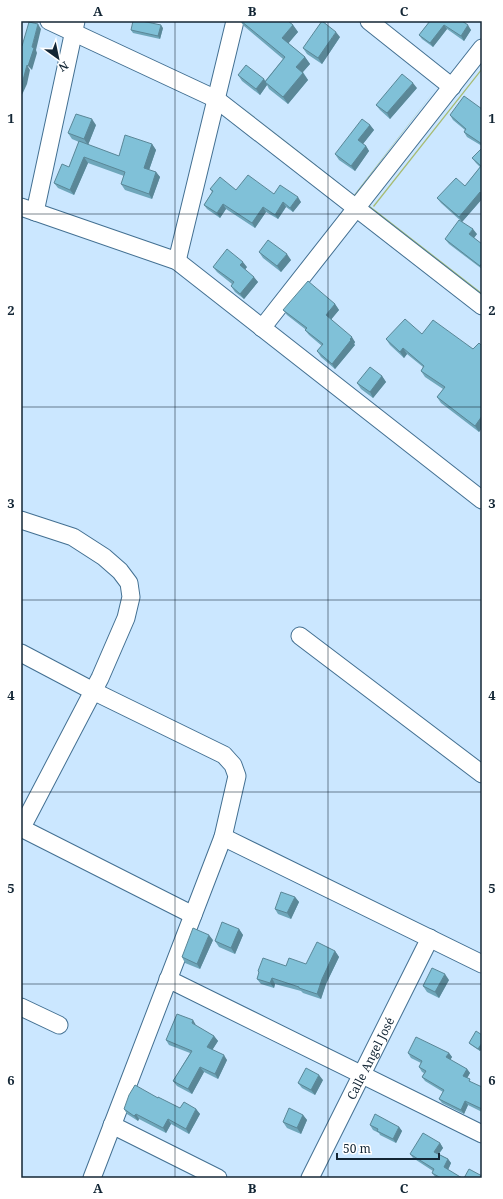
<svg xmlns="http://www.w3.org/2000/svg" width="503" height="1199" viewBox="0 0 503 1199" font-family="'Noto Serif',serif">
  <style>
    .water { fill: #a7bc74 }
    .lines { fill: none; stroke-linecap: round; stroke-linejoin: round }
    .minor-casing { stroke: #437092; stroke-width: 19 }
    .minor { stroke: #fff; stroke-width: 17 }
    .wall { fill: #6ea6ba }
    .shaded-wall { fill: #5a8797 }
    .building { fill: #80c1d8; stroke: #5a8797 }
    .grid { fill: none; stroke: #132635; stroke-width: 1; stroke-opacity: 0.55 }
    .labels { text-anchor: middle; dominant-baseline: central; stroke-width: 3; stroke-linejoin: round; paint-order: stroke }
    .street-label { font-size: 12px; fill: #132635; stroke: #fff }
    .neatline { fill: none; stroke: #132635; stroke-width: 1.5 }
    .grid-label { font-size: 13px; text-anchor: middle; font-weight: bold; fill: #132635 }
  </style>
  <rect width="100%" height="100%" fill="#cbe7ff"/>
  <!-- water -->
  <path class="water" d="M482,68V70L374,207L373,206Z
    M438,86L354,196L241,106L354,195Z
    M370,206L482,293V295L369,207Z"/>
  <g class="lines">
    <defs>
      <g id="minor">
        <path d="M49,21L216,99L482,306"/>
        <path d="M369,21L452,87"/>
        <path d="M21,207L177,261L482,500"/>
        <path d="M35,212L76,21"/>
        <path d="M177,261L235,21"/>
        <path d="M262,328L482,48"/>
        <path d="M21,520L73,537L104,557L120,571L129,583L131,597L126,618L100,678L21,829"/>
        <path d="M300,636L482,774"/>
        <path d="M21,653L93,691L224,755L233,765L237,776L223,837L92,1178"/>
        <path d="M21,828L193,915"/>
        <path d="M223,837L482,964"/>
        <path d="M168,979L482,1134"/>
        <path d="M21,1007L59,1025"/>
        <path d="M112,1125L218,1178"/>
        <path id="s1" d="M310,1178L430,938"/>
      </g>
    </defs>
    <!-- minor casing -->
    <use href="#minor" class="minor-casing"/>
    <!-- minor -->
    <use href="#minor" class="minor"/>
  </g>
  <!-- wall -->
  <path class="wall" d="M240,21H288L293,25L298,32L288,43L305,57L310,64L303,72L308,80L288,104L269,89L267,85L260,95L242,81L238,75L264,79L265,81L283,59L244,26Z
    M427,21H462L471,30L464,41L447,29L433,47L422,39L419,35L429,22Z
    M163,28L160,39L133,33L131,30Z
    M340,37L322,64L307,54L303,48Z
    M417,88L390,119L380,110L376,105Z
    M482,109V146L467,137L464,132L465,130L453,120L450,115Z
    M96,125L88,145L119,156L152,144L156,150L149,170L156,172L160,177L152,199L125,190L121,184L124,176L88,163L74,195L58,188L54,183L69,167L79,142L72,139L68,133Z
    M370,125L374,130L363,144L366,146L369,151L355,171L339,160L335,154Z
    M482,148V199L462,222L441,203L437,198L465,186L480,167L476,163L472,158Z
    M210,189L236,190L274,194L301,202L293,212L286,207L278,219L266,212L255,228L226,209L220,218L207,209L204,205L212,192Z
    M477,234L474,238L482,244V269L449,244L445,239Z
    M259,252L291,260L281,272L263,258Z
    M213,267H247L245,269L258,282L244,299L235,292L231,286L232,284L217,272Z
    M335,304L339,310L331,319L355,342L354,344L355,345L335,369L321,357L317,351L322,346L309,335L305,330V329L287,315L283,310Z
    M422,334L473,349L482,346V428L479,432L441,403L437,397L443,389L425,377L421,371L423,367L407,354L404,358L390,345L386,339Z
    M382,376L386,382L373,398L361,389L357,383Z
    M295,897L299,902L291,919L278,914L275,909Z
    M239,929L243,935L235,954L219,947L215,941Z
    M213,940L200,969L185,963L182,957Z
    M335,951L339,957L326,984L321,999L303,993L301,991L275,984L274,988L261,984L257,979L259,973L258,971L286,966L306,964Z
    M449,980L439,998L427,992L423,986Z
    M196,1026L214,1036L218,1041L212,1050L227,1060L218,1079L204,1072L192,1094L177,1086L173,1081L190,1053L169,1045L166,1040Z
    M482,1035V1049L480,1051L471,1045L469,1043Z
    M408,1053H449L452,1057L450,1060L467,1069L470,1073L467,1078L472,1083L482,1087V1112L468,1105L464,1114L442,1103L439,1099L443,1092L425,1081L422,1077L424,1073L422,1072L419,1067L421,1063L411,1058Z
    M323,1080L315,1095L302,1088L298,1083Z
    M158,1098L180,1108L196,1109L200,1114L189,1134L171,1124L166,1133L139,1119L138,1121L127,1114L124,1109Z
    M303,1115L307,1120L301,1134L287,1128L283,1122Z
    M370,1125L399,1127L402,1131L396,1143L380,1135L379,1133L373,1130Z
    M440,1143L443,1148L439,1154L448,1159L451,1163L448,1170L462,1178H436L432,1173L433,1171L413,1158L410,1154Z"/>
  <!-- shaded-wall -->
  <path class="shaded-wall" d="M38,24L41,29L36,50L37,53L32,70L28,66L32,47Z
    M161,25L163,28L160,39L158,36Z
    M293,25L298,32L287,45L282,38Z
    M444,25L447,29L433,47L430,43Z
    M468,25L471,30L464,41L461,36Z
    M336,32L340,37L322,64L318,58Z
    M305,57L310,64L301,74L296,67Z
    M27,65L30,70L27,84L21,97V85Z
    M303,73L308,80L288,104L283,97Z
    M264,79L267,85L260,95L256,89Z
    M413,83L417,88L390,119L387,113Z
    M92,119L96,125L88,145L84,139Z
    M370,125L374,130L362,145L358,140Z
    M152,144L156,150L148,173L144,168Z
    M366,146L369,151L355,171L351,166Z
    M84,157L88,163L74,195L70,190Z
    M156,172L160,177L152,199L149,194Z
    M480,192L482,195V199L462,222L459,217Z
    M298,197L301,202L293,212L290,208Z
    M283,202L286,207L278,219L275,215Z
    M223,204L226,209L220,218L217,213Z
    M263,207L266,212L255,228L252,223Z
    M473,229L477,234L473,239L469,234Z
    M287,254L291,260L281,272L277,266Z
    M243,262L247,267L244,271L240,265Z
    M254,277L258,282L244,299L240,294Z
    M335,304L339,310L330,321L326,315Z
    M352,337L355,342L354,344L355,345L335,369L332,364Z
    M403,348L407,354L404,358L400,352Z
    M382,376L386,382L373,398L370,392Z
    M482,416V428L479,432L475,426Z
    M295,897L299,902L291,919L287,913Z
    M239,929L243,935L235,954L231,948Z
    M209,935L213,940L200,969L197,964Z
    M335,951L339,957L326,984L321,999L317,994L322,979Z
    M445,974L449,980L439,998L435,992Z
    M272,978L275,984L274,988L270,983Z
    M193,1020L196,1025L192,1023Z
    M214,1036L218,1041L211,1052L207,1047Z
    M482,1043V1049L480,1051L478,1049Z
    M449,1053L452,1057L449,1062L446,1057Z
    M224,1055L227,1060L218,1079L215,1074Z
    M200,1067L204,1072L192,1094L188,1089Z
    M467,1069L470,1073L466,1080L463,1076Z
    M319,1075L323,1080L315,1095L311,1090Z
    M465,1101L468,1105L464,1114L461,1110Z
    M196,1109L200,1114L189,1134L186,1129Z
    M136,1114L139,1119L138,1121L134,1116Z
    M303,1115L307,1120L301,1134L297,1128Z
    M168,1119L171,1124L166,1133L163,1128Z
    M399,1127L402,1131L396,1143L393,1139Z
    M440,1143L443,1148L437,1156L434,1152Z
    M448,1159L451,1163L447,1172L444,1167Z"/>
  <!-- building -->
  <path class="building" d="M133,21H142L161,25L158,36L131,30Z
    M241,21H288L293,25L282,38L305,57L296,67L303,73L283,97L265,82L285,57Z
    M322,21L336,32L318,58L303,48Z
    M430,21H462L468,25L461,36L444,25L430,43L419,35Z
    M29,22L38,24L32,47L34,48L28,66L27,65L23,80L21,85V46H22Z
    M246,65L264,79L256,89L238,75Z
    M402,74L413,83L387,113L376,105Z
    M464,96L482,109V144L464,132L466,129L450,115Z
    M76,114L92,119L84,139L68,133Z
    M362,119L370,125L358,140L366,146L351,166L335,154Z
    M125,135L152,144L144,168L156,172L149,194L121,184L125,172L84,157L70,190L54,183L62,164L69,167L79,141L119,156Z
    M482,148V194L480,192L459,217L437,198L456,178L465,186L481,166L472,158Z
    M248,175L274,194L280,185L298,197L290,208L283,202L275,215L263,207L252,223L223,204L217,213L204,205L213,191L210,189L220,177L236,190Z
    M459,220L473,229L469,234L482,244V263L480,266L445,239Z
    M268,240L287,254L277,266L259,252Z
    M227,249L243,262L240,265L254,277L240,294L231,286L234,282L213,267Z
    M308,281L335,304L326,315L352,337L350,339L351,340L332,364L317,351L323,344L305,330L307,328L283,310Z
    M405,319L422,334L433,320L473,349L479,343L482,346V416L475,426L437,397L445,387L421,371L424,366L403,348L400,352L386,339Z
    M370,367L382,376L370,392L357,383Z
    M281,892L295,897L287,913L275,909Z
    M222,922L239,929L231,948L215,941Z
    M193,928L209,935L197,964L182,957Z
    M317,942L335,951L322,979L317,994L299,988V987L272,978L270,983L257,979L259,972L258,971L263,958L286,966L289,958L306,964Z
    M432,968L445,974L435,992L423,986Z
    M177,1014L193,1020L192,1023L214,1036L207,1047L224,1055L215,1074L200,1067L188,1089L173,1081L192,1051L166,1040Z
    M476,1031L482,1035V1043L478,1049L469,1043Z
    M416,1037L449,1053L446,1057L467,1069L463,1076L470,1079L469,1081L482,1087V1109L465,1101L461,1110L439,1099L444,1090L422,1077L426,1071L419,1067L422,1061L408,1053Z
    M306,1068L319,1075L311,1090L298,1083Z
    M135,1085L158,1098V1097L180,1108L184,1102L196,1109L186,1129L168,1119L163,1128L136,1114L134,1116L124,1109L129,1095Z
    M289,1108L303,1115L297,1128L283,1122Z
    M375,1114L399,1127L393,1139L377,1131L378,1129L370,1125Z
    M423,1133L440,1143L434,1152L448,1159L444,1167L462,1178H441L432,1173L434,1169L410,1154Z
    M469,1169L482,1176V1178H464Z"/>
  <!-- grid -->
  <path class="grid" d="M175,21V1178M328,21V1178M21,214H482M21,407H482M21,600H482M21,792H482M21,984H482"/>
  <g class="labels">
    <!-- street labels -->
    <g class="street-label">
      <text stroke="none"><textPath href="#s1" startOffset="134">Calle Angel José</textPath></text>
    </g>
  </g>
  <!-- border -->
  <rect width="503" height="1199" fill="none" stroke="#ffffff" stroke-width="44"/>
  <!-- north arrow -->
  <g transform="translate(58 58) rotate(147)" stroke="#ffffff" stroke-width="3" paint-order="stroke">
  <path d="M0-3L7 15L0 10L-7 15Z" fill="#132635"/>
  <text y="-6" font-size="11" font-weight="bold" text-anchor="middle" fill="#132635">N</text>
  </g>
  <!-- scale -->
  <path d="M337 1153v6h102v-6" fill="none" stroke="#132635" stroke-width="2"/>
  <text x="343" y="1153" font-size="12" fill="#132635" stroke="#ffffff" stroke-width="3" paint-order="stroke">50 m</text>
  <rect x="22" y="22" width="459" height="1155" class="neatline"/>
  <g class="grid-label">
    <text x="98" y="16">A</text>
    <text x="252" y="16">B</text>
    <text x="404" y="16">C</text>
    <text x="11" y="123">1</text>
    <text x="492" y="123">1</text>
    <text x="11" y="315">2</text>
    <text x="492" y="315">2</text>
    <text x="11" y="508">3</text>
    <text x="492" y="508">3</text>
    <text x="11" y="700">4</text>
    <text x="492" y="700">4</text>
    <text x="11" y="893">5</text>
    <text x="492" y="893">5</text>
    <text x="11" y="1085">6</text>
    <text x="492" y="1085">6</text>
    <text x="98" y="1193">A</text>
    <text x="252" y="1193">B</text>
    <text x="404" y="1193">C</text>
  </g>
</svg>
